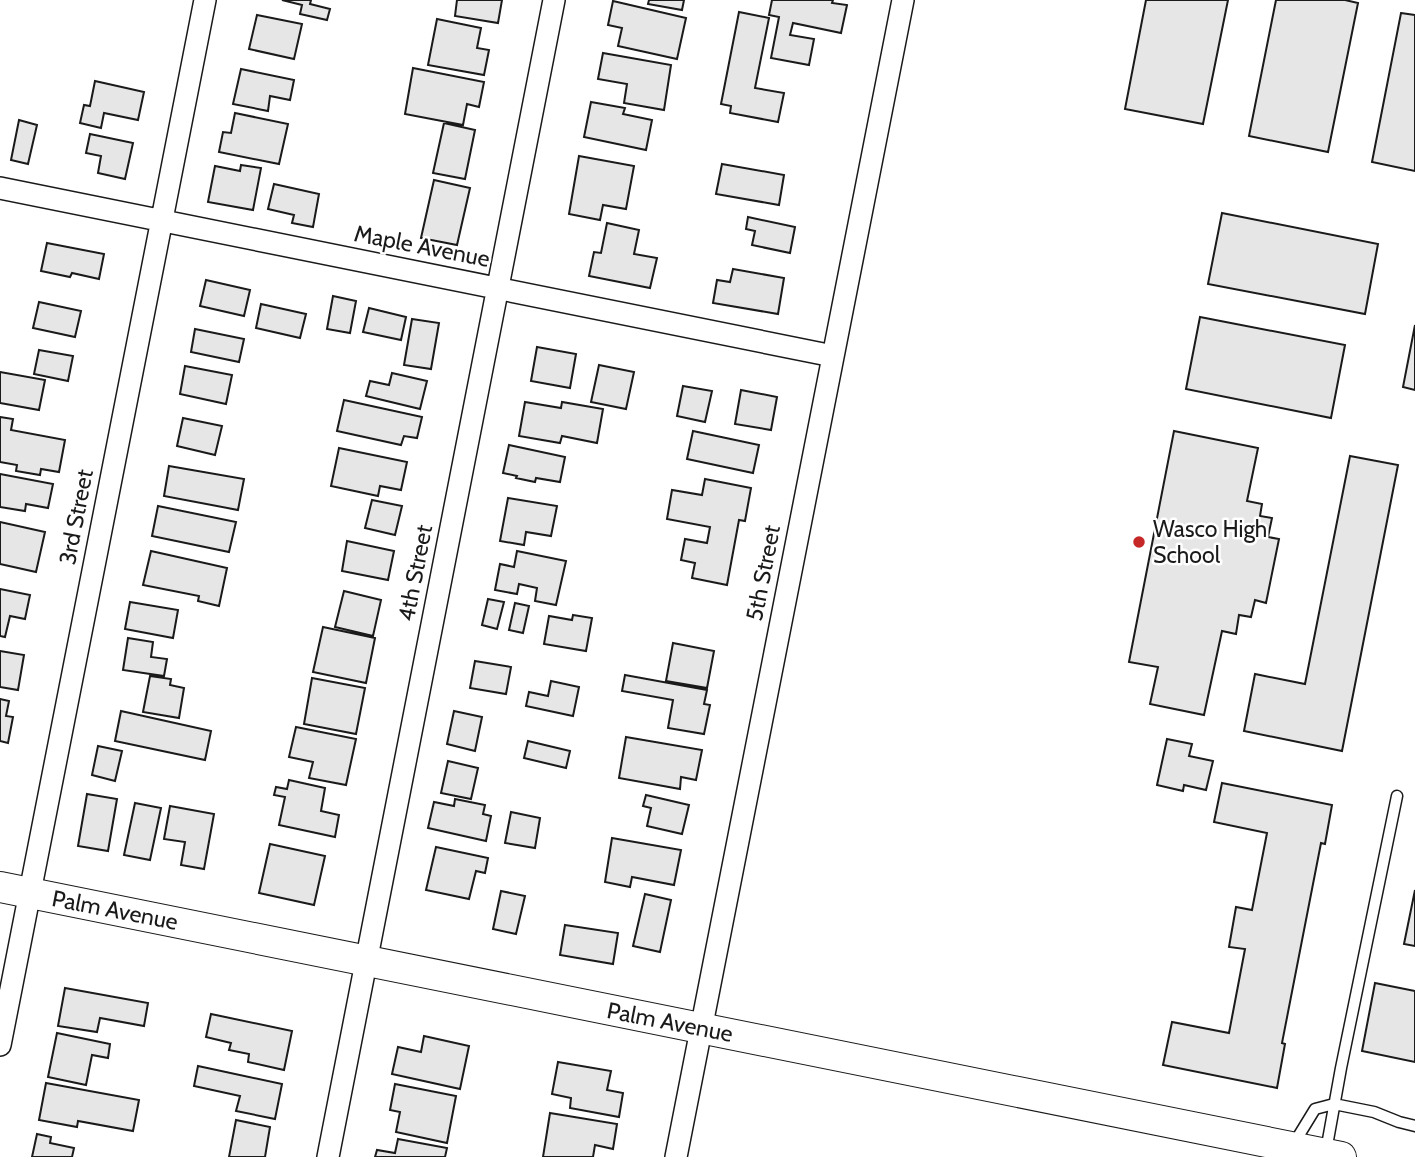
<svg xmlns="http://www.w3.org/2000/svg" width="1415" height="1157" viewBox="0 0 1415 1157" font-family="Cabin,sans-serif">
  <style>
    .building { fill: #e6e6e6; stroke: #1a1a1a; stroke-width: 2 }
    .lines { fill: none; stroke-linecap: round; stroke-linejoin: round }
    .lane-casing { stroke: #1a1a1a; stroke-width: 13 }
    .street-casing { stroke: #1a1a1a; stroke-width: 24 }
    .secondary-casing { stroke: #1a1a1a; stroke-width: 32 }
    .lane { stroke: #fff; stroke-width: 10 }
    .street { stroke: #fff; stroke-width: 21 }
    .secondary { stroke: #fff; stroke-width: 30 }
    .poi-dot { fill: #c62828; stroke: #fff; stroke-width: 2.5 }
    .labels { text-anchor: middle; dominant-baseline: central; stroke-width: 5; stroke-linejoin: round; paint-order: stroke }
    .street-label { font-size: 23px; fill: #1a1a1a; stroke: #fff }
    .poi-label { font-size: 23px; fill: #1a1a1a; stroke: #fff; text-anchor: start }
  </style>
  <rect width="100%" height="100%" fill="#fff"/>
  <!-- building -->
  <path class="building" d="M282,0H311L310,4L330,9L327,20L300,14L302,5Z
    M457,0H502L498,23L455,16Z
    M649,0H684L682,10L648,4Z
    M772,0H833L832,3L847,5L841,33L793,23L790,35L814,39L809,65L771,58L779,17L769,15Z
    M1146,0H1228L1203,124L1125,109Z
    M1276,0H1345L1358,3L1328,152L1249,136Z
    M613,1L686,18L677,59L618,46L622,28L608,25Z
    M739,12L769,18L755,88L784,93L778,122L730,113L731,106L721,104Z
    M1401,13L1415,15V171L1372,162Z
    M257,15L302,24L294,59L249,49Z
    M437,19L481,28L477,48L489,50L484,75L428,65Z
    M603,53L671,65L664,110L624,103L627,84L598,79Z
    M413,68L484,82L479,107L467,104L463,125L405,114Z
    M241,69L294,80L290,100L270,96L268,111L233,104Z
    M95,81L144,92L138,120L104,113L101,128L80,123L84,105L90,106Z
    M591,102L625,108L623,114L652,120L646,150L584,137Z
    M235,113L288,124L279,164L219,152L223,132L231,133Z
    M19,120L37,125L28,164L11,160Z
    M444,123L475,130L465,179L433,173Z
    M90,134L133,143L125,179L98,173L101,156L86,153Z
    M579,156L634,166L626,209L603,205L600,220L569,214Z
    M722,164L784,175L779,205L716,194Z
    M241,165L261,168L253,210L208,202L215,166L240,171Z
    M434,180L470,188L457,245L421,238Z
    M274,184L319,194L313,227L292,223L294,215L268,209Z
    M1222,213L1378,244L1365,314L1208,284Z
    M748,217L795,227L790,253L752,245L755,231L746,229Z
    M607,223L639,230L634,254L657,258L650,288L589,276L594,252L601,253Z
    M47,243L104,254L99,279L72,273L70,277L41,271Z
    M733,269L784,278L778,314L713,303L717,280L730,282Z
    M206,280L250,290L244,316L200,306Z
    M333,296L356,301L350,333L327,329Z
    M39,302L81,311L75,337L33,328Z
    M261,304L306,314L300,338L256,328Z
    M369,308L406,317L401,340L363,332Z
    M1200,317L1345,345L1331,418L1186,389Z
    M412,319L439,323L431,369L404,365Z
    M1415,325V390L1403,387Z
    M195,329L244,339L239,362L191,352Z
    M537,347L576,354L570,388L531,381Z
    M39,350L73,356L68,381L34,374Z
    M599,365L634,372L626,409L591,402Z
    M185,366L232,375L226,404L180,394Z
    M0,372L45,380L39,410L0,403Z
    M392,373L427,381L420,409L366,396L370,381L389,385Z
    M683,386L712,391L705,422L677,416Z
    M741,390L777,397L771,430L735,424Z
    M344,400L422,417L417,438L404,436L401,445L337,431Z
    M525,402L561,408L562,402L603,409L597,443L562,436L560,443L519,436Z
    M0,417L13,419L11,430L65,440L59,472L41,469L40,475L16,471L17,465L0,462Z
    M183,418L222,426L215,455L177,446Z
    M693,431L759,445L753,473L687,459Z
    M1174,431L1258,448L1247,501L1262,504L1260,516L1272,518L1268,537L1279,539L1266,603L1255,600L1251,617L1239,615L1236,634L1222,631L1204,715L1150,704L1158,667L1129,662Z
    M509,445L565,457L560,482L536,478L535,482L516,478L517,476L503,473Z
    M339,448L407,462L401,490L380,486L378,496L331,486Z
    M1350,456L1398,465L1342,751L1244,731L1255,674L1305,684Z
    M169,466L244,479L238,510L164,496Z
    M0,474L53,484L48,508L26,504L25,511L0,507Z
    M705,479L751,488L745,521L739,520L727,585L692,578L695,563L681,560L685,539L707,543L710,527L667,519L672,490L702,495Z
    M508,498L557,506L551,536L526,532L524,545L500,541Z
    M372,500L402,506L395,535L365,528Z
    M158,506L236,522L229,552L152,536Z
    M0,522L45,532L36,572L0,564Z
    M347,541L394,551L388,580L342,571Z
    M151,551L227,568L219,606L198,601L199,596L143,585Z
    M517,551L566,561L556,605L535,601L537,588L519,584L517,594L495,590L500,564L514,567Z
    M0,589L30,595L25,619L10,616L5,637L0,636Z
    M344,591L381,600L373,636L335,627Z
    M488,599L504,602L497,629L482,625Z
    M130,602L178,610L173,638L125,629Z
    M515,603L529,606L523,633L509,630Z
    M573,615L592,618L586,651L544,644L549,616L572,620Z
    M323,627L375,638L366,683L313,672Z
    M128,638L153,642L151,657L167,659L164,676L123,670Z
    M673,643L714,651L707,688L666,681Z
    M0,651L24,655L18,690L0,687Z
    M475,661L511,667L506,694L470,688Z
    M625,675L707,690L704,704L710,705L704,734L668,728L673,700L622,691Z
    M150,676L171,679L170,685L184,688L179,718L143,712Z
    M312,678L365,688L356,734L304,724Z
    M551,681L579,687L573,716L526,706L529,692L548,696Z
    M0,699L9,701L6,716L13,717L8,743L0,741Z
    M121,711L211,731L205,760L115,741Z
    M454,711L482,717L475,751L447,744Z
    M296,727L356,739L346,785L309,778L313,762L289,757Z
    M626,737L702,750L696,780L681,777L680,789L619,778Z
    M1167,739L1192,744L1189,756L1213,761L1206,790L1184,785L1183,791L1157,785Z
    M528,741L570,751L566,768L524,758Z
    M98,746L122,751L115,781L92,775Z
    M448,761L478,768L471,799L441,793Z
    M289,780L325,788L321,811L339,815L335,837L279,825L285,797L274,795L276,787L287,789Z
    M1222,783L1332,805L1325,844L1321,843L1282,1043L1285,1044L1277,1088L1163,1065L1172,1022L1229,1033L1245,949L1229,947L1236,907L1252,910L1267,833L1214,822Z
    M87,794L117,799L108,851L78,846Z
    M646,795L689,805L682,834L647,826L651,808L643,806Z
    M455,799L485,805L483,814L491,816L486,841L428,828L434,802L454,806Z
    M135,803L161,808L150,860L124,855Z
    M170,806L214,814L204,869L181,865L185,842L164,839Z
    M511,812L540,818L535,848L505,843Z
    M612,838L681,850L674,885L632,877L630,887L605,882Z
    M270,844L325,856L314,905L259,893Z
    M436,847L488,858L485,873L476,871L469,899L426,890Z
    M1415,890V946L1404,944Z
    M501,891L525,896L516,934L493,929Z
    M645,894L671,900L660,952L633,946Z
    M565,925L618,933L613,964L560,955Z
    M1375,983L1415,991V1062L1362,1051Z
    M65,988L148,1003L144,1026L100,1018L97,1032L58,1026Z
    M211,1014L292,1031L284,1070L248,1062L249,1054L229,1050L231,1043L206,1037Z
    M57,1033L110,1044L108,1058L92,1055L86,1085L48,1077Z
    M424,1036L469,1046L460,1089L392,1074L398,1047L421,1052Z
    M558,1062L611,1071L607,1090L623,1093L619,1117L570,1108L571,1098L552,1094Z
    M198,1066L282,1084L275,1119L236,1111L240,1096L194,1086Z
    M46,1083L139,1100L133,1131L78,1121L77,1127L39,1120Z
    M395,1084L456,1096L447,1143L396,1132L400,1112L390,1110Z
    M550,1113L617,1124L613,1149L595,1145L593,1157H543Z
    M236,1120L270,1127L265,1157H229Z
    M37,1134L51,1137L50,1143L74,1148L72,1157H32Z
    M398,1139L447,1148L445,1157H375L377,1150L395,1153Z"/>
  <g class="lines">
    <defs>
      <path id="lane" d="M1293,1145L1315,1109L1334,1104L1374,1112L1399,1122L1415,1126
        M1326,1151L1341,1068L1397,796"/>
      <path id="street" d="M0,188L833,356
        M0,1045L205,0
        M328,1157L554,0
        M676,1157L903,0"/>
      <path id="secondary" d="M0,887L1341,1157"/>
    </defs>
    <!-- lane casing -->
    <use href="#lane" class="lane-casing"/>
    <!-- street casing -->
    <use href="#street" class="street-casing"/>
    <!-- secondary casing -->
    <use href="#secondary" class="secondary-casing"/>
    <!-- lane -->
    <use href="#lane" class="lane"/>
    <!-- street -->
    <use href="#street" class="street"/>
    <!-- secondary -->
    <use href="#secondary" class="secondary"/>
  </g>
  <!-- markers -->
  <circle class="poi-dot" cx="1139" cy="542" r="7"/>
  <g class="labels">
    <!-- street labels -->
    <g class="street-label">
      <text transform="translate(422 246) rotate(11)">Maple Avenue</text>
      <text transform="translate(76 517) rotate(-79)">3rd Street</text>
      <text transform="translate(415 573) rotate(-79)">4th Street</text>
      <text transform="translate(763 573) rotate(-79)">5th Street</text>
      <text transform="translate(115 910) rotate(11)">Palm Avenue</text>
      <text transform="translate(670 1022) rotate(11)">Palm Avenue</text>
    </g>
    <!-- poi labels -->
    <g class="poi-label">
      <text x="1153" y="529">Wasco High<tspan x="1153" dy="26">School</tspan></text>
    </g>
  </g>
</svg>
